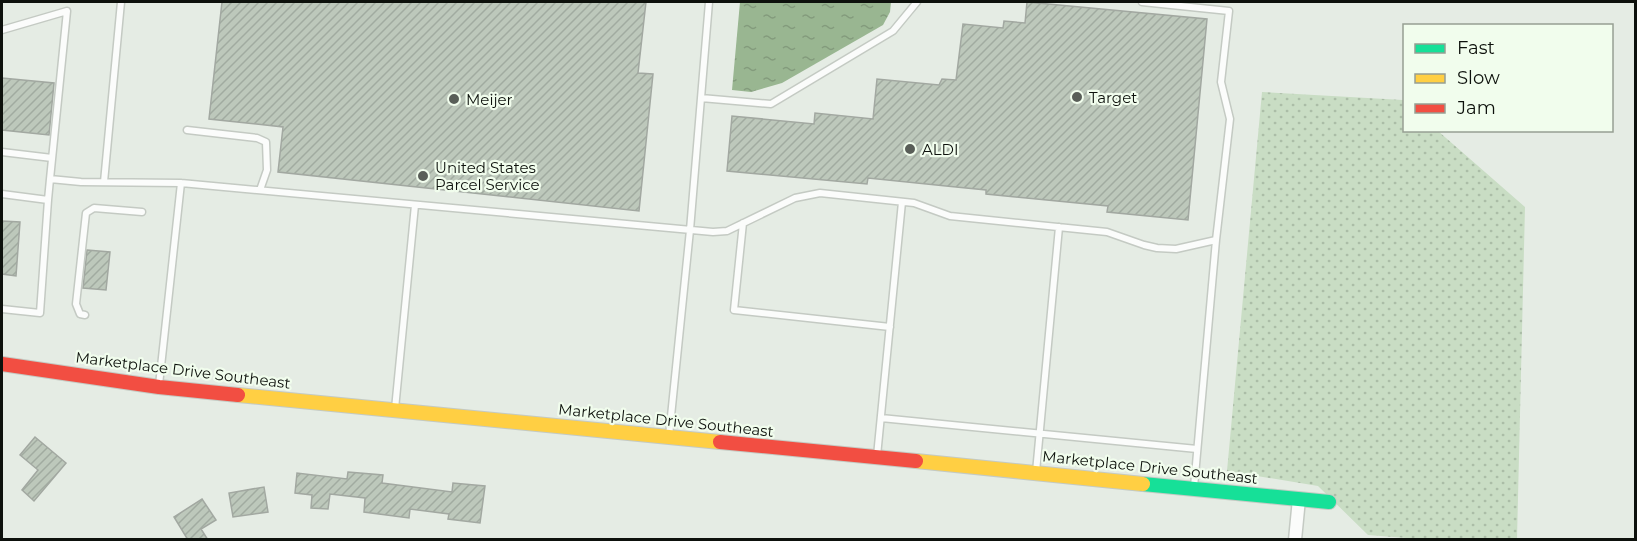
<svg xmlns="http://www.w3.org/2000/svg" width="1637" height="541" viewBox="0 0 1637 541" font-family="Montserrat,sans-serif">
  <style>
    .grass { fill: url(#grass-dots) }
    .water { fill: url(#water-ripples) }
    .building { fill: url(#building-hatch); stroke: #a2a8a1; stroke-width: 1.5 }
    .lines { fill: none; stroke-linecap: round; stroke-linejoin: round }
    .lane-casing { stroke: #c4cac3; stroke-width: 9 }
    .street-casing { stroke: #c4cac3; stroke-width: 15 }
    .fast-casing { stroke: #c4cac3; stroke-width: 16 }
    .slow-casing { stroke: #c4cac3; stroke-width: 16 }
    .jam-casing { stroke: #c4cac3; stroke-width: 16 }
    .lane { stroke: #fbfcfb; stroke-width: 6 }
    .street { stroke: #fbfcfb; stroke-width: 12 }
    .fast { stroke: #16e098; stroke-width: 14 }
    .slow { stroke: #ffcf43; stroke-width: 14 }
    .jam { stroke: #f24e42; stroke-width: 14 }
    .poi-dot { fill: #595e58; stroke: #f1fded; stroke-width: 2 }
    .labels { text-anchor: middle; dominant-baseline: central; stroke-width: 4.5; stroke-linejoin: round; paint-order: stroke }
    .poi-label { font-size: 15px; fill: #0d110c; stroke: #f1fded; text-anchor: start }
    .street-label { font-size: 15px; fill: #0d110c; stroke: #f1fded }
  </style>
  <defs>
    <pattern id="grass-dots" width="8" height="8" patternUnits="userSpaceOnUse" patternTransform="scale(1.5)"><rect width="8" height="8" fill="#c9ddc4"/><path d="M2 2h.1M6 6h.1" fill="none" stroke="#abbda7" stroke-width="1.8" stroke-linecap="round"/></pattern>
    <pattern id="water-ripples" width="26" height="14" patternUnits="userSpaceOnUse" patternTransform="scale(1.5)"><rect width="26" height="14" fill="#99b691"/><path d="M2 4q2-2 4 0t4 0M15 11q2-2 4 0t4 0" fill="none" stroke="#839b7c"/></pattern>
    <pattern id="building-hatch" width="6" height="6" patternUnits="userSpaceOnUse" patternTransform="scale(1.5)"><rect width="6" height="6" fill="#bdc8bb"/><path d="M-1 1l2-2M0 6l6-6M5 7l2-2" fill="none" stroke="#a1aba0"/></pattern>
  </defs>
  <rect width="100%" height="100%" fill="#e5ece4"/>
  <!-- grass -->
  <path class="grass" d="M1262,92L1403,100L1404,130L1438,131L1525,207L1517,539L1432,540L1368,535L1318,486L1227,471Z"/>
  <!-- water -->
  <path class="water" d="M740,2H891L890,12L883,25L782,83L751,92L732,90Z"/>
  <!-- building -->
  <path class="building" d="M222,2H646L638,73L653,74L639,211L278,172L283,127L209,119Z
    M1027,2L1207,19L1188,220L1107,212L1108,206L986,194V190L946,186L868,178L867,184L727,171L732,116L814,124L815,113L873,119L877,79L939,85L942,79L956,80L963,24L1003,28L1004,21L1025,23Z
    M2,78L54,83L49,135L2,130Z
    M2,221L20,222L16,276L2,274Z
    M87,250L110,252L106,290L83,288Z
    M35,437L66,463L34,501L22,490L38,470L20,455Z
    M348,472L383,475L382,483L452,492L453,483L485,486L480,523L448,519L449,514L410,509L409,518L364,512L365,498L330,494L328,509L311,508L312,495L295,493L297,473L347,479Z
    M264,487L268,512L233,517L229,493Z
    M202,499L216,520L201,529L208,540H188L174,517Z"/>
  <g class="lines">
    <defs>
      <path id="lane" d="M1142,2L1229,11L1221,82L1230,119L1216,240
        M2,30L67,11L50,179
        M701,98L771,104L893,31L917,2
        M187,130L257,138L266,142L267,170L260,190
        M2,152L52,158
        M104,182L121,2
        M2,194L48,200L50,179L81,182L181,183L713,232L727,231L795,198L820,193L914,203L950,216L1107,232L1144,245L1157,248L1176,249L1216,240L1194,487
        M743,223L734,310L890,327
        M2,309L40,313L48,200
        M85,315L80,314L76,304L86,213L94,208L142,212
        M159,385L181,183
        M395,409L415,205
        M881,418L1197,449
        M669,436L690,230L709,2
        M877,456L902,202
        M1036,472L1059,227"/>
      <path id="street" d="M1295,540L1299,499"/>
      <path id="fast" d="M1143,484L1329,502"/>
      <path id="slow" d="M238,395L720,442
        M916,461L1143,484"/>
      <path id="jam" d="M2,364L159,387L238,395
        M720,442L916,461"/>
    </defs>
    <!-- lane casing -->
    <use href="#lane" class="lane-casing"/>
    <!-- street casing -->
    <use href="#street" class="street-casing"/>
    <!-- fast casing -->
    <use href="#fast" class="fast-casing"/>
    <!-- slow casing -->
    <use href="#slow" class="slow-casing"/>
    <!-- jam casing -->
    <use href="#jam" class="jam-casing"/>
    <!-- lane -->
    <use href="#lane" class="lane"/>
    <!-- street -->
    <use href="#street" class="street"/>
    <!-- fast -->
    <use href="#fast" class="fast"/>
    <!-- slow -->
    <use href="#slow" class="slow"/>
    <!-- jam -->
    <use href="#jam" class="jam"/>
  </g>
  <!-- markers -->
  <g class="poi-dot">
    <circle cx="1077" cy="97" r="6"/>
    <circle cx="454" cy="99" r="6"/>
    <circle cx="910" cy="149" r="6"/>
    <circle cx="423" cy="176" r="6"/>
  </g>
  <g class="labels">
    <!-- poi labels -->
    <g class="poi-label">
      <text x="1089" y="97">Target</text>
      <text x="466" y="99">Meijer</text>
      <text x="922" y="149">ALDI</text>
      <text x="435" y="167">United States<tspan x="435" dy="17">Parcel Service</tspan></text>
    </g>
    <!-- street labels -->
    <g class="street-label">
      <text transform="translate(183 370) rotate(7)">Marketplace Drive Southeast</text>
      <text transform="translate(666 420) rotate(6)">Marketplace Drive Southeast</text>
      <text transform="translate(1150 467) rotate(6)">Marketplace Drive Southeast</text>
    </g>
  </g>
  <!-- border -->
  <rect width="1637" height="541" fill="none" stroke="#0d110c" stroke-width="6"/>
  <!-- legend -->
  <rect x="1403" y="24" width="210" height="108" fill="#f1fded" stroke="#969f93" stroke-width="1.5"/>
  <rect x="1415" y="44" width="30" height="9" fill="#16e098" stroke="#969f93" stroke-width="1.5"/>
  <text x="1457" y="54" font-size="18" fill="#0d110c">Fast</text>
  <rect x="1415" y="74" width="30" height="9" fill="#ffcf43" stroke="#969f93" stroke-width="1.5"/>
  <text x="1457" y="84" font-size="18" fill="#0d110c">Slow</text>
  <rect x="1415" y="104" width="30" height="9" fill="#f24e42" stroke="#969f93" stroke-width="1.5"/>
  <text x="1457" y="114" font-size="18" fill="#0d110c">Jam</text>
</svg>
